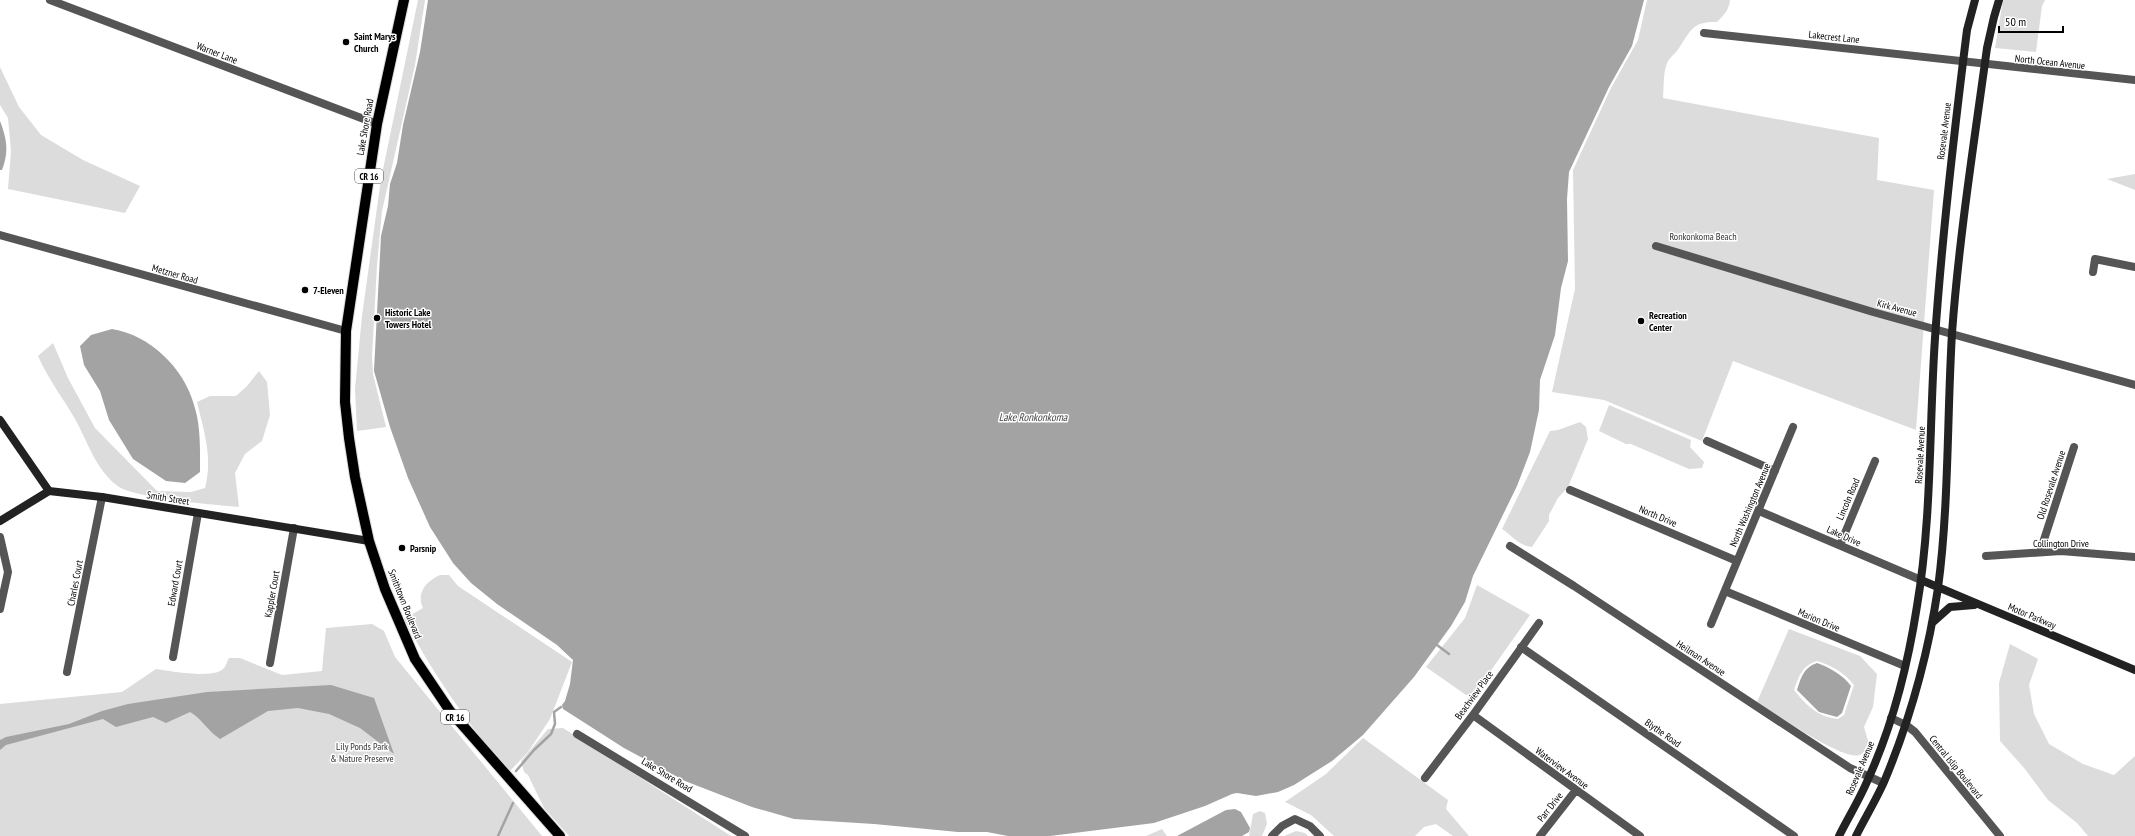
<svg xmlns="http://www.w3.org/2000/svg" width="2135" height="836" viewBox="0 0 2135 836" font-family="'PT Sans Narrow',sans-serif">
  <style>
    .green { fill: #dcdcdc; fill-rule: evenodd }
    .water { fill: #a3a3a3 }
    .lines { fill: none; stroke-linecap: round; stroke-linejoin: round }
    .stream { stroke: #a3a3a3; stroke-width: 2.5 }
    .primary-casing { stroke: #dbdbdb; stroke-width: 12 }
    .street { stroke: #555; stroke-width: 8 }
    .secondary { stroke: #222; stroke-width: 8 }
    .primary { stroke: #000; stroke-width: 10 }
    .poi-dot { fill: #000; stroke: #fff; stroke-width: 1.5 }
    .labels { text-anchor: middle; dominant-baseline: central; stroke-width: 3; stroke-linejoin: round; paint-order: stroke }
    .shield { fill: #fff; stroke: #4c4c4c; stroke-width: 1 }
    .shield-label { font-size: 9px; font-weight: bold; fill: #000 }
    .poi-label { font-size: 10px; font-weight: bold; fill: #000; stroke: #fff; text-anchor: start }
    .street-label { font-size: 10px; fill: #000; stroke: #fff }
    .park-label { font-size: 10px; fill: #333; stroke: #fff }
    .water-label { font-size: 11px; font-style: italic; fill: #444; stroke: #fff }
  </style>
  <rect width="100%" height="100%" fill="#fff"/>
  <!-- green -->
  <path class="green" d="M418,0H425L415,65L382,211L377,265L372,357L373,374L386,427L357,431L355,389L362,316L381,179Z
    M1647,0H1730C1729,10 1724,15 1717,22C1693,21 1691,30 1679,48C1676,53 1669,58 1667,63C1663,73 1664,87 1663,98L1879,138L1877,180L1934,190L1916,430L1733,361L1702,441L1604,400L1552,392L1575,289L1573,170L1611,88L1638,40Z
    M2003,0H2045L2042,6L2036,52L1995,48Z
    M0,67L19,107L41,135L83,160L140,186L125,213L8,189L11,151L8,118L0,105Z
    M2135,174V190L2107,179Z
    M53,343L68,378L95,428L157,491L191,492L205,488C213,457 204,432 197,402L210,396H236L247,386L259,371L267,382L270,415L262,441L245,454L235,473L239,507C215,505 137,498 119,487C96,471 88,442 75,419C63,398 48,379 38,356Z
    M1609,405L1691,440L1690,447L1704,462L1702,468L1689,469L1631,444H1626L1599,431Z
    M1580,422L1586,427L1588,439L1568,487L1558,498L1549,515V521L1532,547C1517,545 1513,536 1502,529L1550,431L1558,430Z
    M440,575H449L458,586L572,662L550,719L528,752L509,772C467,723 435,677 404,619L423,608C416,593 426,581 440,575Z
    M1477,585L1530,615L1475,693L1466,695L1426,667L1465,618Z
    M372,624L384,631L395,657L542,836H0V704L122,692L156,669C169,671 213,679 223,669C226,667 227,661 229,658H240L282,675L322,671L326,628Z
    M1789,629L1860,656L1877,674L1873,707L1864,727L1869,744C1866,749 1864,754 1859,755C1843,761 1773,712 1757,702ZM1817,661C1831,665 1845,673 1854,685L1844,715L1838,719C1818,717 1807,706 1794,690C1799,676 1802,666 1817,661Z
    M2010,644L2038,659L2029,685L2034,714L2049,744L2083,764L2114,775L2135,756V836H2088L2077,823L2048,800L2025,769L2000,741L1999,683Z
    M563,728L731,836H569L544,808L528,775L524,772L521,761L548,729Z
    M1363,738L1448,800L1446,809L1469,836H1453L1436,824L1424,827L1415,836H1334L1311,815L1285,802L1326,774Z
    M1260,811L1265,813L1267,824L1262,836H1249L1253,814Z
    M1162,829L1167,836H1146Z
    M1296,831L1305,833L1308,836H1284Z"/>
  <!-- water -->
  <path class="water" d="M428,0H1644L1632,46L1609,87L1569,172L1567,199L1568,261L1561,288L1555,335L1540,380L1539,410L1530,452L1517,486L1473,576L1465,602L1451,626L1414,677L1363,735L1332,761L1294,785L1278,792L1256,796L1237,793L1232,794L1205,806L1154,823L1050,836H1008L987,832H958L874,824L794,819L752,807L685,781L624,748L563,709L562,705L565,701L570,684L573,660L557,645L497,604L471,583L453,563L430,527L408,478L390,427L374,371L381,236L388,206L390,184L397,163L403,125L420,52Z
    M0,121C7,139 9,152 2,170H0Z
    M112,329C150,335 184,368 194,405C201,426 200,450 200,472L185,483L166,481L133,459L109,420L100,391L84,365L80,346L91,335Z
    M1817,663C1829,667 1843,675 1851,686L1842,713L1837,717L1819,712L1797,690C1801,678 1803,668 1817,663Z
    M331,685L374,698L394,754L360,728L329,714L298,708L268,711L220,739C208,731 202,719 190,712L166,723L153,717L116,727L103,719L6,745L0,750V740L6,737L69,724L102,711L128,704L207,692Z
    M1235,809L1241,812L1250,828L1249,832L1242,836H1177L1226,810Z"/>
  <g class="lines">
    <!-- stream -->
    <path class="stream" d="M1437,645L1449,654
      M516,771L534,750L551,734L555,724L554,712L561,707
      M498,836L513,803"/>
    <defs>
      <path id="primary" d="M404,0L377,124L346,331L345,402L349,438L355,477L369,541L385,589L415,659L450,711L560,836"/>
    </defs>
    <!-- primary casing -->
    <use href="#primary" class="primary-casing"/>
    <!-- street -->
    <path class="street" d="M50,0L377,124
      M1704,33L2135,80
      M0,235L346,331
      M1656,246L1873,312L2135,385
      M2093,272L2095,259L2135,267
      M1707,441L1775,471
      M1570,490L1737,561
      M1759,511L1921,580
      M0,537L8,572L0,609
      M1840,545L1875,461
      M1510,546L1574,586L1850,768L1883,783
      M2040,552L2074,447
      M1986,556L2061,551L2135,557
      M1725,591L1905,666
      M1711,624L1793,427
      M1521,647L1794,836
      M173,657L198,513
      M270,663L294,528
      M67,672L102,497
      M1473,715L1640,836
      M1891,718L1906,725L1915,732L2000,836
      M577,734L745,836
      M1425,778L1473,715L1539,623
      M1272,836L1282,826L1295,819L1310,826L1320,836
      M1540,836L1576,790"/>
    <!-- secondary -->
    <path class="secondary" d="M0,420L49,491L102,497L369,541
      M0,521L49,491
      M1921,580L2135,670
      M1932,623L1950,607L1974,605
      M1839,836C1849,816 1861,797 1869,777C1893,724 1908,664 1917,606C1932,518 1929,427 1935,338C1942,235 1954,133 1967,30L1975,0
      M1856,836C1865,818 1876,800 1884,782C1910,720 1928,655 1938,588C1949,506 1947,417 1952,333C1959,238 1974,143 1987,48L1994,17L1999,0"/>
    <!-- primary -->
    <use href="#primary" class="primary"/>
  </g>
  <!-- markers -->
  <g class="poi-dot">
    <circle cx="346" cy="42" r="4"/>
    <circle cx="305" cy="290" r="4"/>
    <circle cx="377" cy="318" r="4"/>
    <circle cx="1641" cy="321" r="4"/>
    <circle cx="402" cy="548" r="4"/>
  </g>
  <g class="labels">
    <!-- shield labels -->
    <g class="shield">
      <rect x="355" y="169" width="28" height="14" rx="3"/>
      <rect x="441" y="710" width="28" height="14" rx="3"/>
    </g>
    <g class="shield-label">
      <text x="369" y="176">CR 16</text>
      <text x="455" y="717">CR 16</text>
    </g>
    <!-- poi labels -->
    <g class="poi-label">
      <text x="354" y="36">Saint Marys<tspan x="354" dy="12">Church</tspan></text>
      <text x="313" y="290">7-Eleven</text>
      <text x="385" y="312">Historic Lake<tspan x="385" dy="12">Towers Hotel</tspan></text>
      <text x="1649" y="315">Recreation<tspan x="1649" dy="12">Center</tspan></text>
      <text x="410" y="548">Parsnip</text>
    </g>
    <!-- street labels -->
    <g class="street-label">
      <text transform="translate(1834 37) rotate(6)">Lakecrest Lane</text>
      <text transform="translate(217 53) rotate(21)">Warner Lane</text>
      <text transform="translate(2050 62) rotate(6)">North Ocean Avenue</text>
      <text transform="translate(365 127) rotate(-80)">Lake Shore Road</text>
      <text transform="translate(1944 131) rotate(-83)">Rosevale Avenue</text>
      <text transform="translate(175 274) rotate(16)">Metzner Road</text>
      <text transform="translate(1897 308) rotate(15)">Kirk Avenue</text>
      <text transform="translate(1920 455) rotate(-87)">Rosevale Avenue</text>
      <text transform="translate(2051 485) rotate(-72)">Old Rosevale Avenue</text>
      <text transform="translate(168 498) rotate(9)">Smith Street</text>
      <text transform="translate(1848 499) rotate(-67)">Lincoln Road</text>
      <text transform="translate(1750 505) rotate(-67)">North Washington Avenue</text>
      <text transform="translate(1658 516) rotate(23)">North Drive</text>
      <text transform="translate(1844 536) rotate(24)">Lake Drive</text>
      <text x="2061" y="543">Collington Drive</text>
      <text transform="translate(75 583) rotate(-79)">Charles Court</text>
      <text transform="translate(175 583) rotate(-80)">Edward Court</text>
      <text transform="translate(272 594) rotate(-80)">Kappler Court</text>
      <text transform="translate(405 604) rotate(68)">Smithtown Boulevard</text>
      <text transform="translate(2032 616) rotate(23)">Motor Parkway</text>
      <text transform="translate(1819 620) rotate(23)">Marion Drive</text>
      <text transform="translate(1701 658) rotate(33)">Heilman Avenue</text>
      <text transform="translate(1474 695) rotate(-54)">Beachview Place</text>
      <text transform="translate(1663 733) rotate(35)">Blythe Road</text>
      <text transform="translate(1956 767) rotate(51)">Central Islip Boulevard</text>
      <text transform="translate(1562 768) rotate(36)">Waterview Avenue</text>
      <text transform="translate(1860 768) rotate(-67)">Rosevale Avenue</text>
      <text transform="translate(667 775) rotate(31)">Lake Shore Road</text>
      <text transform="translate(1550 807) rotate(-52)">Parr Drive</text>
    </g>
    <!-- park labels -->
    <g class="park-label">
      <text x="1703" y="236">Ronkonkoma Beach</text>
      <text x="362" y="746">Lily Ponds Park<tspan x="362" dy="12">&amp; Nature Preserve</tspan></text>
    </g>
    <!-- water labels -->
    <g class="water-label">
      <text x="1033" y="417">Lake Ronkonkoma</text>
    </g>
  </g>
  <!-- scale -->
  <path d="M1999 26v6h64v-6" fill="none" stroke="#000000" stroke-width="2"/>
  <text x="2005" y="26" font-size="12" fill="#000000" stroke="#ffffff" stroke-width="3" paint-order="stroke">50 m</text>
</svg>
